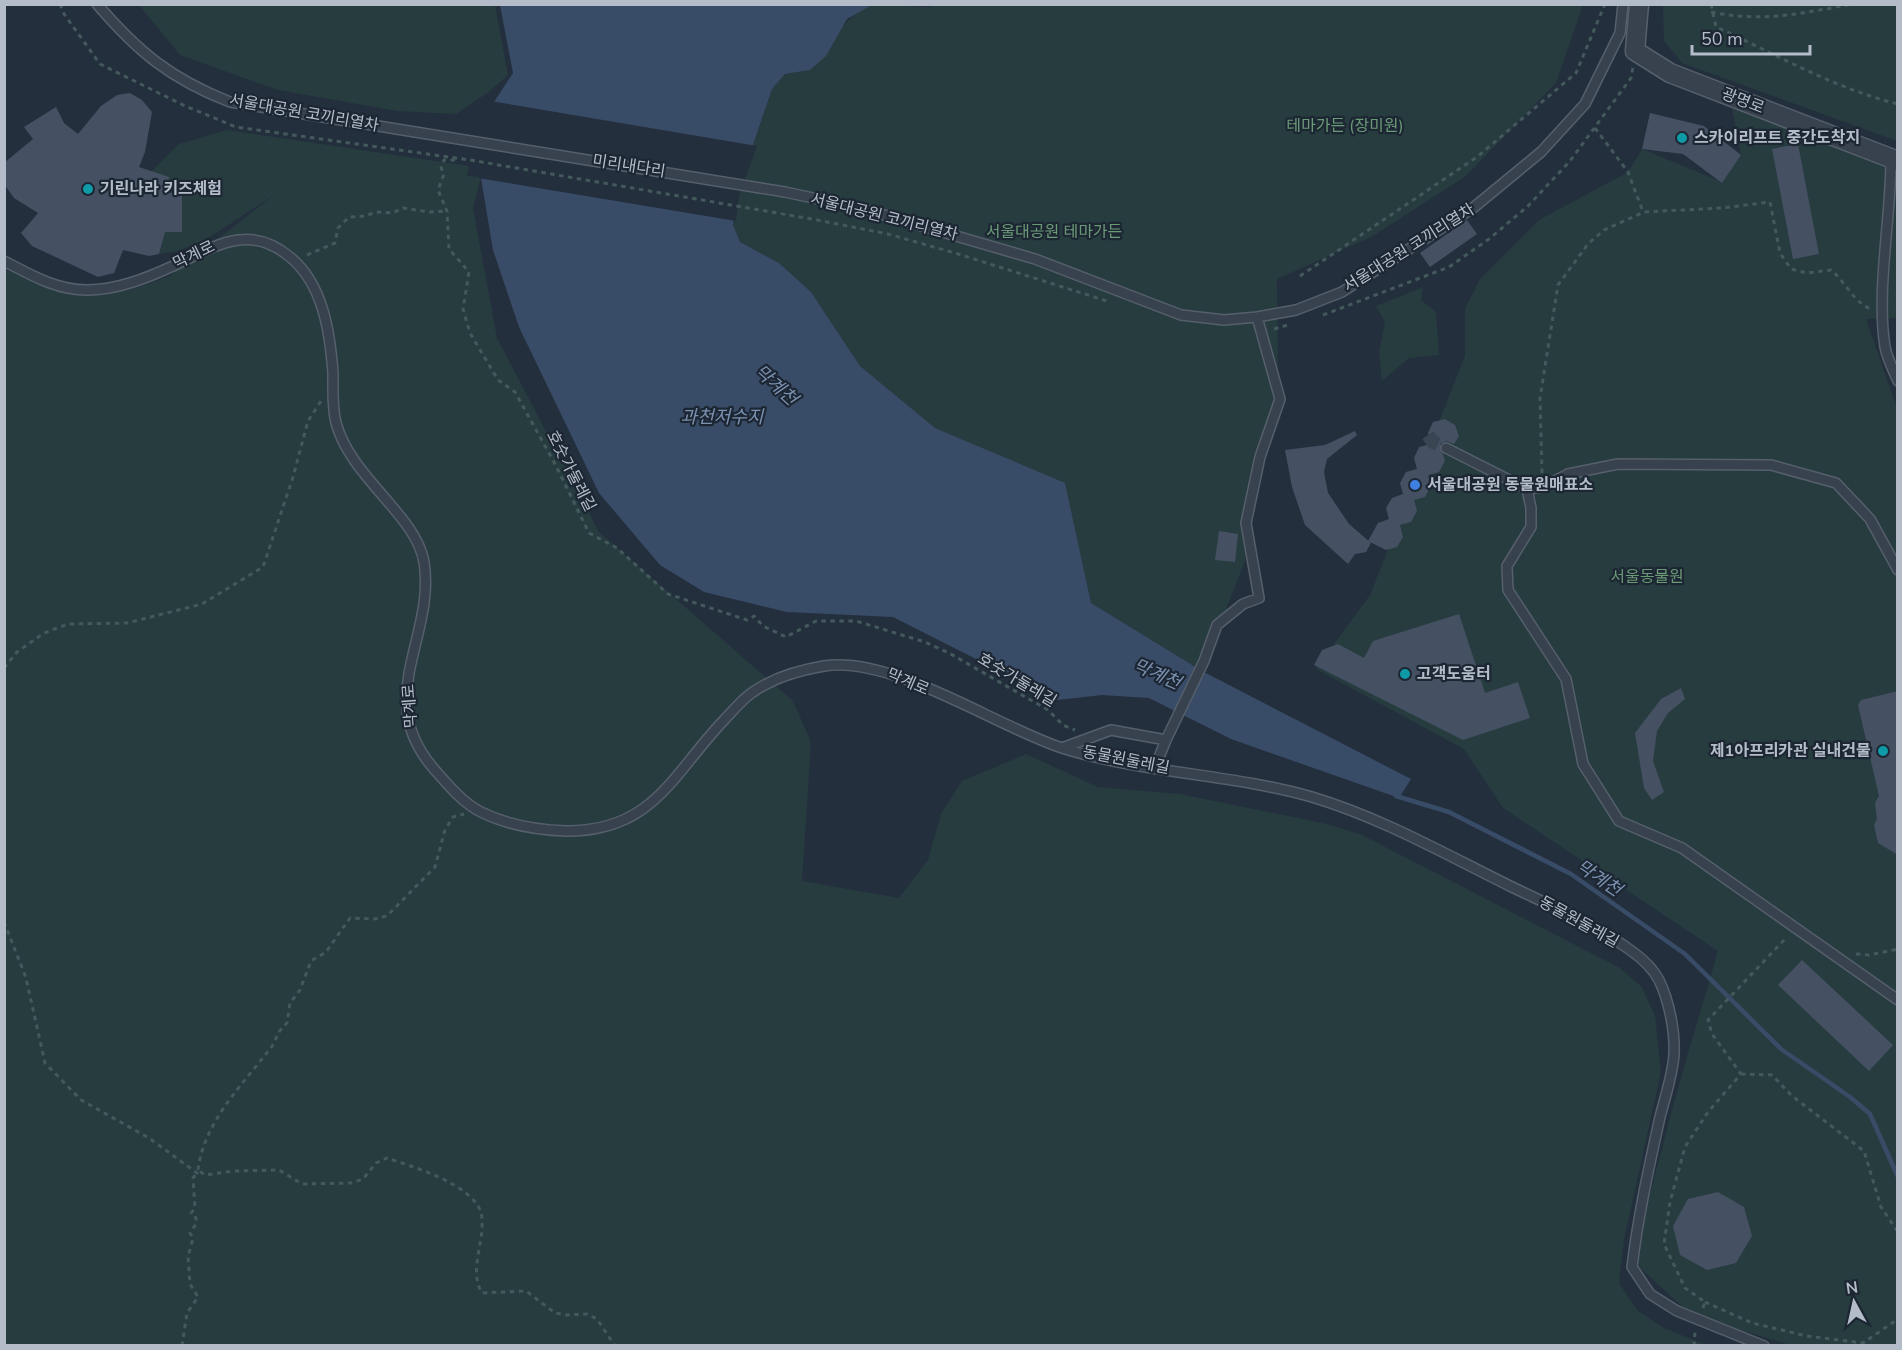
<svg xmlns="http://www.w3.org/2000/svg" width="1902" height="1350" viewBox="0 0 1902 1350" font-family="'Nunito Sans','Noto Sans KR',sans-serif">
  <style>
    .green { fill: #263c3f }
    .water { fill: #394c67 }
    .pier { fill: #242f3e }
    .lines { fill: none; stroke-linecap: round; stroke-linejoin: round }
    .stream { stroke: #394c67; stroke-width: 4.5 }
    .building { fill: #455162 }
    .pedestrian-tunnel { stroke: #3a4453; stroke-width: 14; stroke-dasharray: 14 7; stroke-linecap: butt }
    .service-casing { stroke: #565f6c; stroke-width: 12 }
    .minor-casing { stroke: #565f6c; stroke-width: 21 }
    .path { stroke: #44595c; stroke-width: 3; stroke-dasharray: 4.5 4.5; stroke-linecap: butt }
    .service { stroke: #38414e; stroke-width: 9 }
    .minor { stroke: #38414e; stroke-width: 18 }
    .culture-dot { fill: #0f9aa8; stroke: #1d2633; stroke-width: 2 }
    .shop-dot { fill: #3f7fe0; stroke: #1d2633; stroke-width: 2 }
    .labels { text-anchor: middle; dominant-baseline: central; stroke-width: 4.5; stroke-linejoin: round; paint-order: stroke }
    .street-label { font-size: 16px; fill: #b4bcc9; stroke: #1d2633 }
    .park-label { font-size: 16px; fill: #6b9a76; stroke: #1d2633 }
    .poi-label { font-size: 16px; font-weight: bold; fill: #b4bcc9; stroke: #1d2633; text-anchor: start }
    .water-label { font-size: 18px; font-style: italic; fill: #7c92b1; stroke: #1d2633 }
  </style>
  <rect width="100%" height="100%" fill="#242f3e"/>
  <!-- green -->
  <path class="green" d="M937,4L1583,5L1556,83L1466,176L1373,236L1277,279L1278,387L1245,561L1202,671L1091,603L1064,483L935,428L860,366L811,292L779,263L740,242L733,225L736,195L772,89L785,74L810,70C828,45 843,17 872,5L930,7Z
    M139,5H495L508,75L490,91L456,114L397,111L278,90L180,55Z
    M1663,5H1897V141L1682,63L1664,41Z
    M1732,108L1897,170V318L1866,319L1898,411L1897,1345H1791L1732,1328L1686,1310L1638,1266L1641,1228L1676,1095L1718,951L1503,808L1464,749L1316,669L1370,595L1465,356V309L1480,279L1539,220L1628,172L1642,149L1722,182L1741,155Z
    M227,130L469,166L467,176L481,177L473,208L497,338L599,532L793,701L811,742L802,881L899,898L928,860L941,814L962,781L1026,754L1098,787L1180,794L1327,824L1362,835L1620,968L1642,987L1655,1016L1661,1072L1624,1240L1619,1283L1638,1311L1664,1328L1706,1345H5L4,261L83,292L130,290L170,276L274,195L207,239L178,251L159,254L165,232H182V193H168L151,172L179,144Z
    M1423,287L1421,300L1436,312L1439,355L1409,358L1382,381L1379,352L1385,322L1376,306Z"/>
  <!-- water -->
  <path class="water" d="M500,5H872L847,19L826,56L810,70L785,74L772,89L736,195L733,225L740,242L779,263L811,292L860,366L935,428L1065,483L1091,603L1202,671L1411,779L1399,798L1231,739L1149,698L1102,695L1057,700L893,617L787,612L704,592L660,565L599,493L519,327L493,250L480,172L494,102L513,73Z"/>
  <!-- pier -->
  <path class="pier" d="M491,101L757,146L739,195L736,221L478,178Z"/>
  <g class="lines">
    <!-- stream -->
    <path class="stream" d="M1396,796L1449,812L1571,874L1685,954L1781,1049L1850,1097L1870,1114L1898,1177"/>
  </g>
  <!-- building -->
  <path class="building" d="M130,93L142,100L152,112L145,152L139,167L169,177L168,193H182V232H165L159,254L149,256L123,250L114,273L98,277L32,246L21,233L38,213L14,198L4,184V163L33,139L24,127L56,107L64,123L78,134L101,106L117,95Z
    M1650,113L1704,126L1741,155L1722,183L1683,154L1642,149Z
    M1798,144L1819,254L1793,259L1772,149Z
    M1467,220L1477,234L1430,267L1420,253Z
    M1445,419L1455,425L1459,436L1454,444L1446,441L1440,444L1445,461L1439,472L1428,475L1431,486L1425,497L1414,500L1417,511L1411,522L1400,525L1403,537L1397,547L1386,550L1368,541L1378,523L1389,519L1386,508L1392,498L1403,494L1400,483L1406,472L1417,469L1414,458L1419,447L1431,444L1428,433L1433,422Z
    M1355,431L1357,435L1327,459L1324,472L1328,493L1349,524L1371,543L1366,552L1355,554L1348,564L1305,525L1292,487L1285,450L1325,445Z
    M1219,531L1238,534L1235,562L1215,560Z
    M1459,614L1485,693L1518,682L1530,718L1463,740L1314,665L1322,650L1338,644L1364,658L1373,641Z
    M1681,688L1685,699L1668,713L1657,731L1653,761L1664,792L1652,800L1644,788L1635,733L1661,699Z
    M1898,691V855L1878,843L1874,825L1877,819L1875,803L1879,796L1858,705L1861,700Z
    M1802,960L1893,1045L1869,1071L1778,985Z
    M1718,1192L1744,1207L1752,1236L1736,1263L1707,1270L1680,1255L1673,1226L1688,1199Z"/>
  <g class="lines">
    <!-- pedestrian-tunnel -->
    <path class="pedestrian-tunnel" d="M1428,435L1433,442L1446,448"/>
    <defs>
      <path id="service" d="M97,4C138,52 171,79 230,102L785,192L860,208L1035,259L1181,315L1224,320L1257,317L1296,310L1342,292L1473,208L1541,152L1585,104L1620,33L1623,4
        M1891,159C1891,218 1876,291 1885,347C1887,358 1893,370 1898,381
        M4,261C31,275 56,290 87,290C117,290 147,278 173,266C214,247 248,222 290,257C323,284 330,332 333,373C333,389 332,407 336,423C351,478 416,515 424,562C436,637 372,698 434,769C447,784 463,803 481,812C507,825 538,830 567,831C654,831 673,773 725,719C734,710 742,699 753,692C773,678 800,670 824,666C892,655 995,726 1062,748C1141,773 1232,774 1312,797C1382,818 1445,854 1510,886C1551,906 1596,925 1633,952C1644,960 1653,969 1659,980C1669,1001 1675,1030 1674,1054C1673,1074 1665,1097 1660,1117C1649,1167 1638,1216 1632,1267L1650,1294L1677,1311L1764,1346
        M1446,448L1527,489L1531,508V527L1507,566L1508,590L1566,679L1583,764L1619,821L1682,848L1898,1000
        M1527,489L1543,487L1568,474L1618,464L1771,465L1836,483L1870,519L1898,570
        M1062,748L1111,730L1166,740L1204,661L1217,625L1243,604L1259,598L1246,523L1260,457L1280,399L1257,317
        M1155,767L1166,740"/>
      <path id="minor" d="M1639,4L1635,51L1670,73L1898,161"/>
    </defs>
    <!-- service casing -->
    <use href="#service" class="service-casing"/>
    <!-- minor casing -->
    <use href="#minor" class="minor-casing"/>
    <!-- path -->
    <path class="path" d="M60,4L64,14L100,64L183,105L236,127L470,160L812,219L888,234L955,253L1110,302
      M1711,4L1716,27C1776,54 1833,88 1898,104
      M1711,12C1766,23 1800,13 1854,4
      M1595,128L1628,172L1643,212
      M455,160H444L441,168L444,174L438,190L447,211L449,249L469,272L463,309L470,333L498,380L515,392L555,464L589,533L617,548L668,594L747,620L754,616L763,626L786,637L816,621H856L925,642L949,653L1048,710L1063,725L1075,730
      M307,255L335,243L338,228L349,217L366,216L375,212L393,213L403,208L429,212L447,211
      M1300,276L1477,157L1576,73L1605,4
      M1323,315L1449,267L1489,239L1528,206L1570,161L1631,78L1633,67
      M1274,329L1288,325
      M1542,473L1540,398L1558,285L1588,244L1604,230L1644,212L1722,208L1770,202L1780,253L1791,269L1807,273L1831,270C1845,281 1854,303 1871,309
      M4,668L17,652L44,633L68,624L127,623L202,604L263,567L293,477L308,421L321,401
      M4,922L26,978L45,1063L81,1100L149,1138L197,1173L198,1170L205,1175L234,1171L279,1170L302,1184L351,1183L363,1179L376,1163L387,1158C413,1167 470,1183 481,1212C483,1220 482,1236 480,1244C477,1262 473,1278 482,1293L526,1291L555,1313L566,1315L587,1314L597,1319L615,1346
      M1856,954L1869,955L1898,949
      M1741,1074L1772,1075L1792,1096L1864,1151L1881,1207L1898,1232
      M198,1170C204,1122 242,1085 270,1049C278,1039 274,1035 287,1023L290,1003L300,990L311,961L326,952L350,918L374,919L387,916L435,867L445,830L453,817L464,814
      M1705,1302L1752,1323L1807,1336L1863,1343L1898,1319
      M1703,1308L1705,1302L1685,1288L1664,1244L1670,1202L1685,1147L1708,1112L1741,1074L1712,1034L1708,1020L1787,937
      M182,1346L187,1313L198,1297L190,1284L188,1257L193,1238L190,1233L196,1224V1218L191,1213L195,1208L193,1178L197,1173
      M1694,1346L1695,1331"/>
    <!-- service -->
    <use href="#service" class="service"/>
    <!-- minor -->
    <use href="#minor" class="minor"/>
  </g>
  <!-- markers -->
  <g class="culture-dot">
    <circle cx="1682" cy="138" r="6"/>
    <circle cx="88" cy="189" r="6"/>
    <circle cx="1405" cy="674" r="6"/>
    <circle cx="1883" cy="751" r="6"/>
  </g>
  <circle class="shop-dot" cx="1415" cy="485" r="6"/>
  <g class="labels">
    <!-- street labels -->
    <g class="street-label">
      <text transform="translate(1743 101) rotate(21)">광명로</text>
      <text transform="translate(304 113) rotate(10)">서울대공원 코끼리열차</text>
      <text transform="translate(629 166) rotate(9)">미리내다리</text>
      <text transform="translate(884 217) rotate(14)">서울대공원 코끼리열차</text>
      <text transform="translate(1409 248) rotate(-32)">서울대공원 코끼리열차</text>
      <text transform="translate(194 255) rotate(-26)">막계로</text>
      <text transform="translate(571 471) rotate(63)">호숫가둘레길</text>
      <text transform="translate(1017 680) rotate(31)">호숫가둘레길</text>
      <text transform="translate(908 682) rotate(23)">막계로</text>
      <text transform="translate(410 706) rotate(-94)">막계로</text>
      <text transform="translate(1126 760) rotate(11)">동물원둘레길</text>
      <text transform="translate(1579 922) rotate(29)">동물원둘레길</text>
    </g>
    <!-- park labels -->
    <g class="park-label">
      <text x="1345" y="126">테마가든 (장미원)</text>
      <text x="1054" y="232">서울대공원 테마가든</text>
      <text x="1647" y="577">서울동물원</text>
    </g>
    <!-- poi labels -->
    <g class="poi-label">
      <text x="1694" y="138">스카이리프트 중간도착지</text>
      <text x="100" y="189">기린나라 키즈체험</text>
      <text x="1427" y="485">서울대공원 동물원매표소</text>
      <text x="1417" y="674">고객도움터</text>
      <text x="1871" y="751" text-anchor="end">제1아프리카관 실내건물</text>
    </g>
    <!-- water labels -->
    <g class="water-label">
      <text transform="translate(776 385) rotate(42)">막계천</text>
      <text x="722" y="417">과천저수지</text>
      <text transform="translate(1157 674) rotate(24)">막계천</text>
      <text transform="translate(1599 878) rotate(34)">막계천</text>
    </g>
  </g>
  <!-- border -->
  <rect width="1902" height="1350" fill="none" stroke="#b4bcc9" stroke-width="12"/>
  <!-- north arrow -->
  <g transform="translate(1854 1302) rotate(352)" stroke="#1d2633" stroke-width="4.5" paint-order="stroke">
  <path d="M0-4.5L10 22L0 15L-10 22Z" fill="#b4bcc9"/>
  <text y="-9" font-size="16" font-weight="bold" text-anchor="middle" fill="#b4bcc9">N</text>
  </g>
  <!-- scale -->
  <path d="M1692 45v9h118v-9" fill="none" stroke="#b4bcc9" stroke-width="3"/>
  <text x="1701" y="45" font-size="18" fill="#b4bcc9" stroke="#1d2633" stroke-width="4.5" paint-order="stroke">50 m</text>
</svg>
